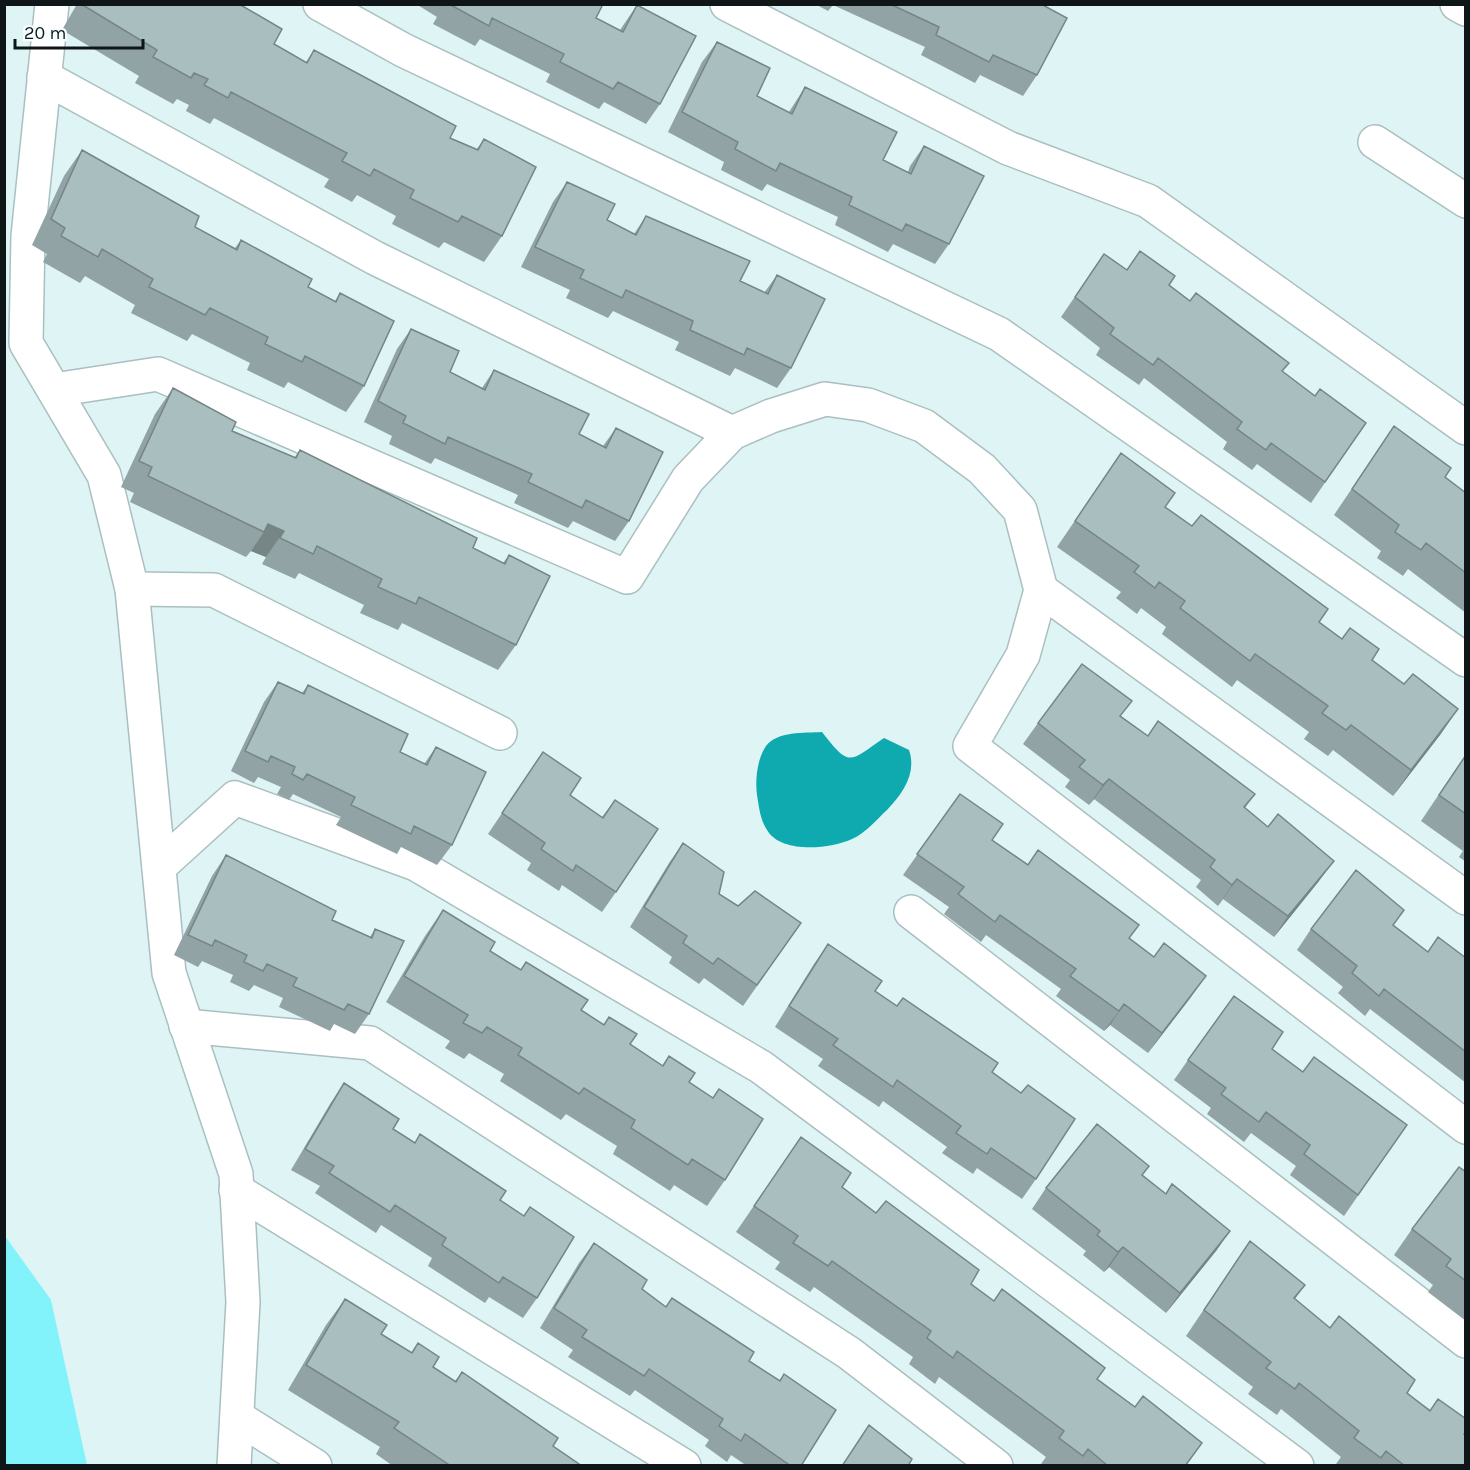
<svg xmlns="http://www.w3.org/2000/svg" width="1470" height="1470" viewBox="0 0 1470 1470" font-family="Karla,sans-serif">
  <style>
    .green { fill: #82f3fa }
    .water { fill: #0fa9b0 }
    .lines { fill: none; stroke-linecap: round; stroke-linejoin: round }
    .minor-casing { stroke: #aabfc0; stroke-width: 36 }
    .tertiary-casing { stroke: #aabfc0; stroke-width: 36 }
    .minor { stroke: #fff; stroke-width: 33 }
    .tertiary { stroke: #fff; stroke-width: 33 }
    .wall { fill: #91a3a4 }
    .shaded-wall { fill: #768586 }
    .building { fill: #a9bebf; stroke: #768586; stroke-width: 1.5 }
  </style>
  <rect width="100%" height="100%" fill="#def4f5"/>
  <!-- green -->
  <path class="green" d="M5,1236L51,1300L87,1465H5Z"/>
  <!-- water -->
  <path class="water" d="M822,732C850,768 849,762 884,738L909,750C917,773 903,793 887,810C876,820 866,833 852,839C830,849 781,854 767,830C760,819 759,807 757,795C755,781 757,759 766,746C777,731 805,733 822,732Z"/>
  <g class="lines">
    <defs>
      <path id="minor" d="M320,4L403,50L999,334L1466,660
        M727,4L1008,148L1148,201L1466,428
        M1457,4L1466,9
        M44,77L375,258L732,433
        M1375,142L1466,201
        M54,390L158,374L627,577L688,479L732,433L771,416L825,399L868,405L924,426L982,469L1020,510L1041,590L1023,655L970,746L1466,1127
        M132,589L214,590L500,733
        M1041,590L1466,898
        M159,867L235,798L416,864L761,1067L1297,1466
        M911,912L1466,1341
        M186,1026L370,1043L849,1353L996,1466
        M236,1190L684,1466
        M237,1417L315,1466"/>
      <path id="tertiary" d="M52,4L28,236L26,343L104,475L132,589L169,973L236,1174L243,1302L234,1466"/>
    </defs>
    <!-- minor casing -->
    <use href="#minor" class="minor-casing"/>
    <!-- tertiary casing -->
    <use href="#tertiary" class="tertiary-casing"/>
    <!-- minor -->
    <use href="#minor" class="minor"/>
    <!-- tertiary -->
    <use href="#tertiary" class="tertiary"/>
  </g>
  <!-- wall -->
  <path class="wall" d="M77,4H239L274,44L306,62L314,50L450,138L476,150L484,139L502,236L484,262L444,242L439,248L392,224L396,216L357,195L352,202L324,187L329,179L214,118L210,124L186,111L189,105L177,99L173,104L135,83L139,76L62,30Z
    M416,4H603L596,18L620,30L637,5L660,104L646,124L604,102L599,109L546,82L550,74L480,39L475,46L433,24L437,17Z
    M815,4H1041L1037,75L1023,96L980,75L975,83L921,55L925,47L833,5L828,11Z
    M717,42L757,96L789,112L805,87L883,160L908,172L910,166L924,146L949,244L935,264L893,244L888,252L835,225L838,217L767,184L762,191L721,170L724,162L668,132L702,62Z
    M82,150L195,227L235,248L241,240L308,287L335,301L340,293L364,386L346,412L288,382L284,388L247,370L250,363L192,334L187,341L131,313L135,305L85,276L80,283L43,262L47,254L32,245L64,176Z
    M567,182L607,220L634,234L646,216L740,281L764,293L777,275L791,368L777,388L735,368L730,376L675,350L679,342L613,311L608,318L566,298L570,290L521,267L553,202Z
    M1104,254L1127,270L1169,285L1315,396L1366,423L1311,503L1257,464L1252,470L1223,449L1227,442L1144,378L1139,385L1096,355L1100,348L1061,317Z
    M411,329L450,372L482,388L494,370L579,434L603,446L616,428L629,521L615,541L573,521L568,528L514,503L518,495L435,458L431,464L389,444L392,436L364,422L397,349Z
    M173,388L232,431L294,458L300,450L473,548L503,563L509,555L516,645L498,670L402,623L398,630L360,613L364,605L299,573L295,579L262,564L266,557L251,551L246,557L130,502L134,493L121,487L155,414Z
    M1394,426L1445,477L1466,493V613L1408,569L1403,576L1377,558L1381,551L1334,515Z
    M1121,453L1165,507L1319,622L1404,684L1458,709L1440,735L1393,796L1333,750L1328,756L1304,739L1309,732L1237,680L1232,687L1162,634L1166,627L1141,608L1137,614L1116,598L1121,592L1057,547Z
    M278,682L302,693L308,685L400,752L424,764L436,747L452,845L437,865L401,847L397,854L336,825L341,817L293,794L289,800L277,794L281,787L258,777L254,783L231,771L264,702Z
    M1121,716L1148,736L1255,794L1245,808L1319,881L1274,937L1223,899L1218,906L1196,887L1201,880L1094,799L1089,805L1065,787L1070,780L1023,744L1038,723Z
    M543,752L570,795L602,817L615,800L616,892L602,912L562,885L559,891L527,870L531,863L488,834Z
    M1466,754V862L1459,857L1463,851L1421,821Z
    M960,794L992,840L1028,864L1038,850L1191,997L1148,1053L1110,1025L1104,1031L1056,996L1061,989L986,935L981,942L944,914L949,907L903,875Z
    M683,843L719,894L738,906L801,923L743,1006L704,978L699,984L669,963L672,957L630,927L669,863Z
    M226,855L332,920L370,937L375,929L369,1014L355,1034L334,1024L330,1031L279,1007L283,998L254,985L249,991L230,982L233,975L202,961L198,967L174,955L212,876Z
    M443,910L490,951L521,970L526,962L581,1010L662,1066L669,1056L689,1082L725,1180L707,1206L674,1185L670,1191L613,1154L617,1146L566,1114L561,1120L500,1081L504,1074L469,1053L464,1059L445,1048L450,1041L386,1002L425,936Z
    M1393,925L1428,952L1466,958V1083L1370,1009L1365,1016L1338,993L1343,987L1297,950L1311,929Z
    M828,944L875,991L992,1072L1036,1179L1022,1199L977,1168L973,1174L942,1153L947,1147L883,1101L879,1107L818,1066L823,1059L775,1027L814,964Z
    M1272,1049L1303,1072L1407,1125L1344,1216L1290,1175L1296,1166L1251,1133L1244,1142L1207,1114L1211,1108L1174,1080L1188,1060Z
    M344,1083L393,1129L500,1200L537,1298L523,1318L489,1297L485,1303L428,1266L432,1258L381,1225L376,1233L315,1193L320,1186L291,1170L330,1104Z
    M801,1137L842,1187L1135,1407L1202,1443L1186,1466H1043L1041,1464L1046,1457L939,1377L935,1384L909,1364L913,1357L814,1287L810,1292L775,1269L780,1262L736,1232Z
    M1466,1172V1321L1428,1292L1433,1285L1394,1255L1412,1229Z
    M1142,1175L1166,1194L1230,1231L1216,1251L1166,1313L1109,1267L1104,1272L1083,1255L1086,1251L1032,1209L1046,1188Z
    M1250,1241L1305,1285L1295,1299L1407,1393L1464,1434L1466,1466H1338L1336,1464L1341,1457L1281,1409L1277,1415L1248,1394L1253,1387L1186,1336Z
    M594,1243L642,1289L666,1307L779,1381L784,1374L801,1466H747L731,1455L727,1462L705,1446L709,1440L635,1390L630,1396L568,1357L573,1350L540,1328L579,1263Z
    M345,1299L381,1334L411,1353L418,1343L433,1367L455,1381L462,1372L553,1446L582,1466H393L376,1454L380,1447L288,1390L326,1325Z"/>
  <!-- shaded-wall -->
  <path class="shaded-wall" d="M268,524L284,531L266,557L251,551L264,532Z
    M1458,709L1440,735L1393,796L1411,770Z
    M1109,779L1094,799L1089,805L1103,785Z
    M1334,861L1319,881L1274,937L1288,916Z
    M1237,879L1223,899L1218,906L1232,885Z
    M1206,976L1191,997L1148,1053L1162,1033Z
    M1124,1004L1110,1025L1104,1031L1119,1011Z
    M1230,1231L1216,1251L1166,1313L1180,1293Z
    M1123,1247L1109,1267L1104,1272L1118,1252Z"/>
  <!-- building -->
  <path class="building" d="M81,4H239L282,29L274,44L307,63L314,50L456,126L450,138L478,150L484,139L536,167L502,236L462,216L458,222L410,198L414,190L374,169L370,176L342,161L347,153L231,92L228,98L204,85L208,79L194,73L191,78L153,57L157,50Z
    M449,4H603L596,18L623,32L637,5L696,36L660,104L618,82L613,89L560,62L564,54L492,18L489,26Z
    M890,4H1041L1067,18L1037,75L993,55L989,62L936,35L939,27Z
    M717,42L770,68L757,96L792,114L805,87L897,132L883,160L911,174L924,146L984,176L949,244L906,224L902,231L849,205L852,197L780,163L776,171L735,149L738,142L682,112Z
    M82,150L199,216L195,227L237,250L241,240L312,279L308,287L336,302L340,293L394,321L364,386L305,356L302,362L265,344L268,337L210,308L205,315L149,287L153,279L102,249L98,257L61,236L65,228L51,219Z
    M567,182L615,204L607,220L636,235L646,216L750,261L740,281L768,294L777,275L825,299L791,368L747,348L744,355L690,330L693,321L626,290L622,298L580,278L584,270L535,247Z
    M1140,251L1175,276L1169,285L1190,301L1196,293L1289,363L1282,371L1315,396L1320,389L1366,423L1325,482L1271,443L1266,450L1237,429L1242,422L1158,358L1153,365L1110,334L1114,328L1075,297L1104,254L1127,270Z
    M411,329L459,351L450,372L485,390L494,370L589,414L579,434L606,448L616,428L663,452L629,521L586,500L582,508L528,482L532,474L448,437L445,444L403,423L406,416L378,401Z
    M173,388L236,422L232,431L296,458L300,450L477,538L473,548L505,564L509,555L550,576L516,645L419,597L416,604L378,587L382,579L317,546L313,554L280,538L284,531L268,524L264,532L148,476L152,467L139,461Z
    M1394,426L1451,468L1445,477L1466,493V573L1426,543L1421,550L1395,532L1399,525L1352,489Z
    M1121,453L1175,493L1165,507L1192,526L1201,515L1328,609L1319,622L1342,639L1350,628L1379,649L1372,660L1404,684L1413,674L1458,709L1411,770L1351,725L1346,730L1322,713L1328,706L1255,654L1250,661L1180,608L1185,601L1159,582L1155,588L1134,572L1139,566L1075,521Z
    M1082,664L1132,701L1120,716L1148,736L1158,721L1255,794L1244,807L1268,827L1278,814L1334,861L1288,916L1237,879L1232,885L1210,867L1215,860L1109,779L1103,785L1079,767L1085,760L1038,723Z
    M278,682L304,694L308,685L408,734L400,752L427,765L436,747L486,772L452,845L414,826L411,834L351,805L355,797L307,774L303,780L292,774L295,767L271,756L268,762L245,751Z
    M543,752L581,778L570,795L603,818L615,800L658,829L616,892L576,865L573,871L541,849L545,843L502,813Z
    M1466,755V814L1439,795Z
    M960,794L1003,824L992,840L1028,865L1038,850L1139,925L1129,938L1154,957L1164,943L1206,976L1162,1033L1124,1004L1119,1011L1070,976L1076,969L1000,915L995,922L958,894L964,887L917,854Z
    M683,843L724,872L719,894L738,906L755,891L801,923L757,985L718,958L713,964L683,943L687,936L644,907Z
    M226,855L336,911L332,920L372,938L375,929L404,941L369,1014L348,1004L344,1010L293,986L297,978L267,964L263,971L244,962L247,955L215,940L212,946L188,935Z
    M1356,870L1404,910L1393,925L1428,952L1438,937L1466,958V1052L1384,989L1379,996L1352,973L1357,966L1311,929Z
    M443,910L495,942L490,951L521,970L526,962L588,1000L581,1010L604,1025L609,1017L637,1034L630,1044L663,1066L669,1056L695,1073L689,1082L713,1098L719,1089L763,1119L725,1180L692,1159L688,1165L631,1128L635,1120L584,1088L579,1094L518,1055L522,1048L487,1027L482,1033L463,1023L468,1015L404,976Z
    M828,944L882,981L875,991L897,1006L903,998L998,1063L992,1072L1021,1093L1028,1085L1075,1119L1036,1179L991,1148L987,1154L956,1133L961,1126L897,1080L893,1087L833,1045L838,1039L789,1006Z
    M1234,996L1283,1032L1272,1049L1303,1072L1314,1057L1407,1125L1358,1195L1304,1154L1310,1145L1266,1112L1259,1122L1221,1094L1226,1088L1188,1060Z
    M344,1083L399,1119L393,1129L415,1143L420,1134L506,1191L500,1200L524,1216L530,1207L574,1237L537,1298L503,1277L499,1283L442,1245L446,1238L395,1205L390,1212L329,1173L334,1166L305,1149Z
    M1097,1124L1149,1166L1142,1175L1166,1194L1172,1184L1230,1231L1180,1293L1123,1247L1118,1252L1097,1235L1100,1231L1046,1188Z
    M801,1137L851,1173L842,1187L876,1213L886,1201L979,1270L971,1284L994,1301L1002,1289L1105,1368L1097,1379L1135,1407L1143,1396L1202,1443L1185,1466H1108L1088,1449L1083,1456L1059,1438L1064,1431L957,1351L953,1358L927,1338L931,1331L832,1261L828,1266L793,1243L798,1236L754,1206Z
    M1459,1167L1466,1172V1281L1446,1266L1451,1259L1412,1229Z
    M1250,1241L1305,1285L1294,1298L1330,1328L1339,1316L1415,1380L1407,1393L1430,1411L1438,1399L1466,1419V1432L1464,1434L1466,1436V1466H1405L1386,1451L1381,1458L1354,1438L1359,1431L1299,1383L1295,1389L1266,1368L1271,1362L1204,1310Z
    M594,1243L647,1280L642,1289L666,1307L672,1298L754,1352L749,1361L780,1381L784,1374L836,1410L801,1466H791L745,1434L741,1441L719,1426L723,1419L649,1369L644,1376L582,1337L587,1330L554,1308Z
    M345,1299L387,1325L381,1334L412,1353L418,1343L439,1357L433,1367L456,1382L462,1372L558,1438L553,1446L582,1466H451L394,1428L399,1422L306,1365Z
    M869,1425L912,1459L908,1466H842Z"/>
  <!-- border -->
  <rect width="1470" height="1470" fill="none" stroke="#0f1617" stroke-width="12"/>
  <!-- scale -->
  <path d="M15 39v9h128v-9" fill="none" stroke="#0f1617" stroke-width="3"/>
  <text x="24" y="39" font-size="18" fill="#0f1617" stroke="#f6feff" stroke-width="4.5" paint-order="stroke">20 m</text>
</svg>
